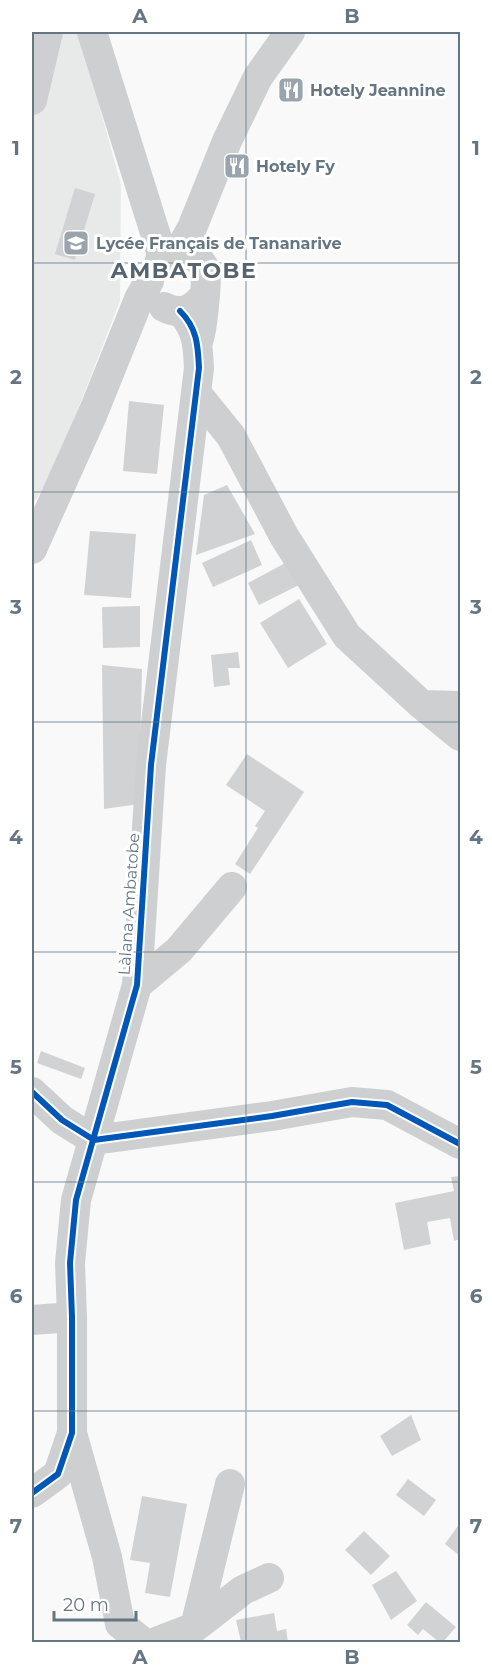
<svg xmlns="http://www.w3.org/2000/svg" width="492" height="1674" viewBox="0 0 492 1674" font-family="Montserrat,sans-serif">
  <style>
    .built { fill: #e8e9e9 }
    .building { fill: #d0d2d3 }
    .lines { fill: none; stroke-linecap: round; stroke-linejoin: round }
    .minor { stroke: #cecfd0; stroke-width: 30 }
    .cycleway-casing { stroke: #fff; stroke-width: 10 }
    .cycleway { stroke: #0057b8; stroke-width: 6 }
    .grid { fill: none; stroke: #657683; stroke-width: 1.5; stroke-opacity: 0.55 }
    .labels { text-anchor: middle; dominant-baseline: central; stroke-width: 6; stroke-linejoin: round; paint-order: stroke }
    .poi-label { font-size: 16px; font-weight: bold; fill: #657683; stroke: #fff; text-anchor: start }
    .street-label { font-size: 16px; fill: #657683; stroke: #fff }
    .district-label { font-size: 22px; font-weight: bold; letter-spacing: 1.5px; fill: #57646e; stroke: #fff }
    .neatline { fill: none; stroke: #657683; stroke-width: 2 }
    .grid-label { font-size: 20px; text-anchor: middle; font-weight: bold; fill: #657683 }
  </style>
  <rect width="100%" height="100%" fill="#f9f9f9"/>
  <!-- built -->
  <path class="built" d="M32,32H79L121,185L120,301L52,476L32,505Z"/>
  <!-- building -->
  <path class="building" d="M75,188L95,194L75,260L55,254Z
    M129,401L164,405L157,474L123,471Z
    M227,485L255,534L196,555L204,495Z
    M90,531L136,534L131,598L84,595Z
    M251,540L262,565L213,587L202,563Z
    M291,560L303,583L259,605L248,583Z
    M299,599L327,644L288,668L260,623Z
    M140,606V647L103,648L102,607Z
    M238,652L240,668H228L230,685L214,687L211,655Z
    M102,665L142,669L139,804L104,809Z
    M247,754L304,792L250,874L235,864L258,828L255,826L265,811L226,785Z
    M41,1051L85,1068L81,1079L37,1063Z
    M460,1176V1239L454,1241L450,1218L427,1222L431,1244L404,1250L395,1203L454,1191L451,1177Z
    M411,1415L421,1440L392,1456L380,1436Z
    M408,1479L436,1500L424,1516L396,1495Z
    M142,1496L187,1504L170,1597L145,1593L150,1563L130,1560Z
    M460,1523V1556L445,1544Z
    M364,1531L390,1556L371,1575L345,1550Z
    M396,1571L417,1601L391,1620L372,1585Z
    M426,1602L456,1627L443,1642H439L423,1629L418,1635L407,1625Z
    M274,1613L277,1631L286,1629L288,1642H241L236,1620Z"/>
  <g class="lines">
    <!-- minor -->
    <path class="minor" d="M92,32L163,258
      M32,100L48,32
      M178,253L192,228L227,141L258,77L290,32
      M160,260C168,254 177,251 187,254C210,261 206,278 205,296C203,312 203,326 198,342
      M164,307C181,316 195,309 205,294
      M197,394L231,436L284,536L347,636L422,705
      M32,549L93,413L139,299L149,281
      M460,706L422,705L460,736
      M137,985L179,950L232,887
      M32,1092L62,1120L94,1140L272,1116L352,1102L387,1105L460,1144
      M32,1320L72,1317
      M72,1433L107,1557L120,1624L143,1642
      M32,1493L58,1474L72,1433V1317L70,1263L76,1200L137,985L151,765L199,368C198,345 197,328 180,311
      M195,1627L230,1484
      M156,1642L195,1627L243,1590L269,1578"/>
    <defs>
      <path id="cycleway" d="M32,1092L62,1120L94,1140L272,1116L352,1102L387,1105L460,1144
        M32,1493L58,1474L72,1433V1317L70,1263L76,1200L137,985L151,765L199,368C198,345 197,328 180,311"/>
    </defs>
    <!-- cycleway casing -->
    <use href="#cycleway" class="cycleway-casing"/>
    <!-- cycleway -->
    <use href="#cycleway" class="cycleway"/>
  </g>
  <!-- grid -->
  <path class="grid" d="M246,32V1642M32,263H460M32,492H460M32,722H460M32,952H460M32,1182H460M32,1411H460"/>
  <!-- icons -->
  <defs>
    <symbol id="restaurant-square" viewBox="-11 -11 22 22"><rect x="-9" y="-9" width="18" height="18" rx="4" fill="#99a4ac" stroke="#fff"/><path d="M-5-6h1v4h1v-4h1v4h1v-4h1v5L-1.5 .5V6h-2V.5L-5-1ZM5-6V6H3V1.5H1.5Q1.5-4 5-6Z" fill="#fff"/></symbol>
    <symbol id="school-square" viewBox="-11 -11 22 22"><rect x="-9" y="-9" width="18" height="18" rx="4" fill="#99a4ac" stroke="#fff"/><path d="M0-5L7-2L0 1L-7-2ZM-4 1L0 2.5L4 1V4Q0 6-4 4Z" fill="#fff"/></symbol>
  </defs>
  <g fill-rule="evenodd">
    <use href="#restaurant-square" x="276" y="75" width="30" height="30"/>
    <use href="#restaurant-square" x="222" y="151" width="30" height="30"/>
    <use href="#school-square" x="61" y="228" width="30" height="30"/>
  </g>
  <g class="labels">
    <!-- poi labels -->
    <g class="poi-label">
      <text x="310" y="90">Hotely Jeannine</text>
      <text x="256" y="166">Hotely Fy</text>
      <text x="96" y="243">Lycée Français de Tananarive</text>
    </g>
    <!-- street labels -->
    <g class="street-label">
      <text transform="translate(129 904) rotate(-86)">Làlana Ambatobe</text>
    </g>
    <!-- district labels -->
    <g class="district-label">
      <text x="184" y="270">AMBATOBE</text>
    </g>
  </g>
  <!-- border -->
  <rect width="492" height="1674" fill="none" stroke="#ffffff" stroke-width="66"/>
  <!-- scale -->
  <path d="M54 1611v9h82v-9" fill="none" stroke="#657683" stroke-width="3"/>
  <text x="63" y="1611" font-size="18" fill="#657683" stroke="#ffffff" stroke-width="4.5" paint-order="stroke">20 m</text>
  <rect x="33" y="33" width="426" height="1608" class="neatline"/>
  <g class="grid-label">
    <text x="140" y="23">A</text>
    <text x="352" y="23">B</text>
    <text x="16" y="155">1</text>
    <text x="476" y="155">1</text>
    <text x="16" y="384">2</text>
    <text x="476" y="384">2</text>
    <text x="16" y="614">3</text>
    <text x="476" y="614">3</text>
    <text x="16" y="844">4</text>
    <text x="476" y="844">4</text>
    <text x="16" y="1074">5</text>
    <text x="476" y="1074">5</text>
    <text x="16" y="1303">6</text>
    <text x="476" y="1303">6</text>
    <text x="16" y="1533">7</text>
    <text x="476" y="1533">7</text>
    <text x="140" y="1664">A</text>
    <text x="352" y="1664">B</text>
  </g>
</svg>
